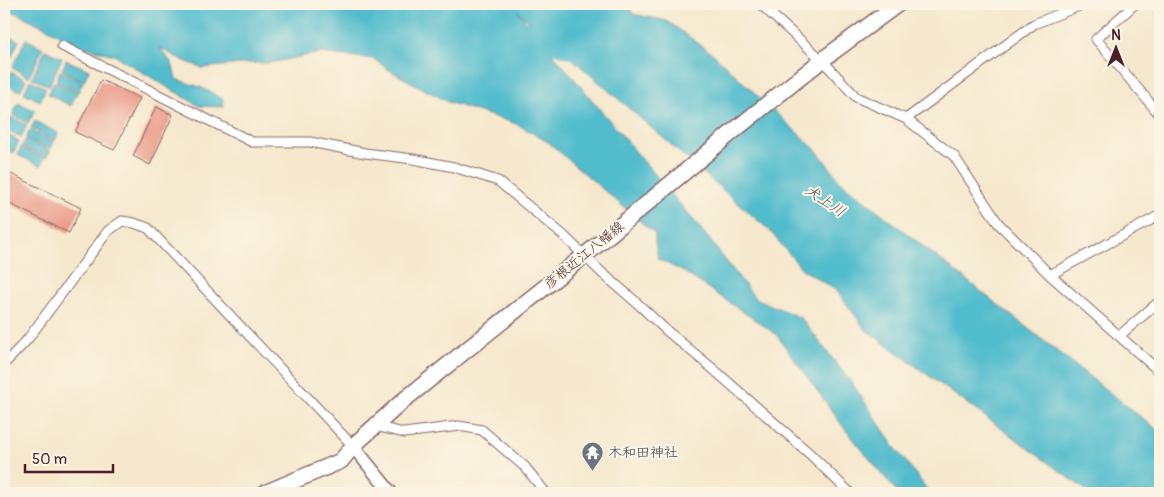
<svg xmlns="http://www.w3.org/2000/svg" width="1164" height="497" viewBox="0 0 1164 497" font-family="Pangolin,'Klee One',sans-serif">
  <style>
    .water { fill: #51bccc; stroke: #4e6e7c }
    .lines { fill: none; stroke-linecap: round; stroke-linejoin: round }
    .river { stroke: #51bccc; stroke-width: 21 }
    .building { fill: #ea9d8c }
    .street-casing { stroke: #866564; stroke-width: 11 }
    .secondary-casing { stroke: #866564; stroke-width: 15 }
    .primary-casing { stroke: #866564; stroke-width: 18 }
    .street { stroke: #fff; stroke-width: 9 }
    .secondary { stroke: #fff; stroke-width: 12 }
    .primary { stroke: #fff; stroke-width: 15 }
    .labels { text-anchor: middle; dominant-baseline: central; stroke-width: 4; stroke-linejoin: round; paint-order: stroke }
    .street-label { font-size: 14px; fill: #4a1f2b; stroke: #fcf5e5 }
    .worship-label { font-size: 14px; font-weight: bold; fill: #5b616d; stroke: #fcf5e5; text-anchor: start }
    .water-label { font-size: 15px; font-style: italic; fill: #4c5663; stroke: #fcf5e5 }
  </style>
  <rect width="100%" height="100%" fill="#fcf5e5"/>
  <filter id="ink" filterUnits="userSpaceOnUse"><feTurbulence type="fractalNoise" baseFrequency=".02" numOctaves="2"/><feDisplacementMap in="SourceGraphic" scale="10" xChannelSelector="R" yChannelSelector="G"/><feConvolveMatrix kernelMatrix="1 2 1 2 8 2 1 2 1" color-interpolation-filters="sRGB"/></filter>
  <filter id="wash" filterUnits="userSpaceOnUse"><feTurbulence type="fractalNoise" baseFrequency=".0096" numOctaves="4" result="noise"/><feDisplacementMap in="SourceGraphic" scale="20" xChannelSelector="R" yChannelSelector="G"/><feGaussianBlur stdDeviation="1.12" result="paint"/><feColorMatrix in="noise" values="0 0 0 0 0 0 0 0 0 0 0 0 0 0 0 0 0 1.4 0 .05"/><feComposite in="paint" operator="in"/></filter>
  <g filter="url(#wash)">
    <rect width="100%" height="100%" fill="#f5e8cd"/>
    <!-- water -->
    <path class="water" d="M4,4H627L633,14L667,21L713,54L818,152L840,181L1160,432V493H1090L866,330L837,291L802,269L768,229L517,11L701,229L755,298L801,318L857,390L893,445L930,493H898L845,429L776,334L684,272L658,259L655,241V234L548,142L517,124L448,102L389,70L374,59L320,53L269,63H251L202,68L178,58L159,47L172,63L176,79L200,87L223,99L224,107L199,106L114,55L77,45L47,28L4,7Z
      M4,34L19,41L4,72Z
      M26,39L43,48L29,77L12,68Z
      M45,50L62,58L49,86L32,78Z
      M66,60L89,70L84,81L62,70Z
      M60,71L83,82L78,92L56,81Z
      M11,72L26,80L20,91L5,84Z
      M30,80L46,88L40,101L24,93Z
      M54,82L77,93L71,106L48,94Z
      M18,103L35,110L28,123L13,115Z
      M11,117L27,125L21,137L6,129Z
      M35,121L58,133L55,141L31,128Z
      M30,130L54,142L50,149L26,138Z
      M4,133L19,141L13,153L4,148Z
      M26,139L50,151L46,158L22,146Z
      M21,147L44,159L41,166L18,155Z"/>
    <g class="lines">
      <!-- river -->
      <path class="river" d="M512,27L582,52"/>
    </g>
    <g id="blocks">
      <!-- building -->
      <path class="building" d="M101,80L140,98L114,150L75,132Z
        M156,107L173,115L150,165L133,156Z
        M9,173L81,208L69,233L4,201V184Z"/>
    </g>
  </g>
  <g filter="url(#ink)">
    <use href="#blocks" fill-opacity="0" stroke="#866564" stroke-width="1"/>
    <g class="lines">
      <defs>
        <path id="street" d="M760,4L822,60L856,97L906,119L954,156L998,223L1050,275L1160,372
          M1135,4L1096,39L1160,115
          M62,46L252,142H310L365,153L413,159L454,167L498,181L563,235L601,272L636,302L667,331L712,368L810,454L850,493
          M906,119L1034,24L1084,4
          M1050,275L1160,215
          M1119,336L1160,301
          M7,361L27,340L108,231L122,221L134,223L148,228L353,446
          M375,426L404,433L459,426L482,430L525,467L546,493"/>
        <path id="secondary" d="M353,446L391,493"/>
        <path id="primary" d="M265,493L341,461L353,446L404,400L590,251L736,129L822,60L898,4"/>
      </defs>
      <!-- street casing -->
      <use href="#street" class="street-casing"/>
      <!-- secondary casing -->
      <use href="#secondary" class="secondary-casing"/>
      <!-- primary casing -->
      <use href="#primary" class="primary-casing"/>
      <!-- street -->
      <use href="#street" class="street"/>
      <!-- secondary -->
      <use href="#secondary" class="secondary"/>
      <!-- primary -->
      <use href="#primary" class="primary"/>
    </g>
  </g>
  <!-- icons -->
  <defs>
    <symbol id="temple-pin" viewBox="-11 -11 22 30"><path d="M0 17L-7.5 6A9.5 9.5 0 1 1 7.5 6Z" fill="#6b7280" stroke="#fcf5e5"/><path d="M0-6L5-2H3V0L6.5 2.5H4V6H1.5V3h-3V6H-4V2.5H-6.5L-3 0V-2H-5Z" fill="#fff"/></symbol>
  </defs>
  <g fill-rule="evenodd">
    <use href="#temple-pin" x="580" y="440" width="25" height="34"/>
  </g>
  <g class="labels">
    <!-- street labels -->
    <g class="street-label">
      <text transform="translate(584 255) rotate(-39)">彦根近江八幡線</text>
    </g>
    <!-- worship labels -->
    <g class="worship-label">
      <text x="608" y="452">木和田神社</text>
    </g>
    <!-- water labels -->
    <g class="water-label">
      <text transform="translate(825 201) rotate(34)">犬上川</text>
    </g>
  </g>
  <!-- margin -->
  <rect width="1164" height="497" fill="none" stroke="#fcf5e5" stroke-width="20"/>
  <!-- north arrow -->
  <g transform="translate(1116 48)" stroke="#fcf5e5" stroke-width="4" paint-order="stroke">
  <path d="M0-4L9 19L0 12L-9 19Z" fill="#4a1f2b"/>
  <text y="-8" font-size="14" font-weight="bold" text-anchor="middle" fill="#4a1f2b">N</text>
  </g>
  <!-- scale -->
  <path d="M25 464v8h88v-8" fill="none" stroke="#4a1f2b" stroke-width="2.5"/>
  <text x="32" y="464" font-size="15" fill="#4a1f2b" stroke="#fcf5e5" stroke-width="4" paint-order="stroke">50 m</text>
</svg>
